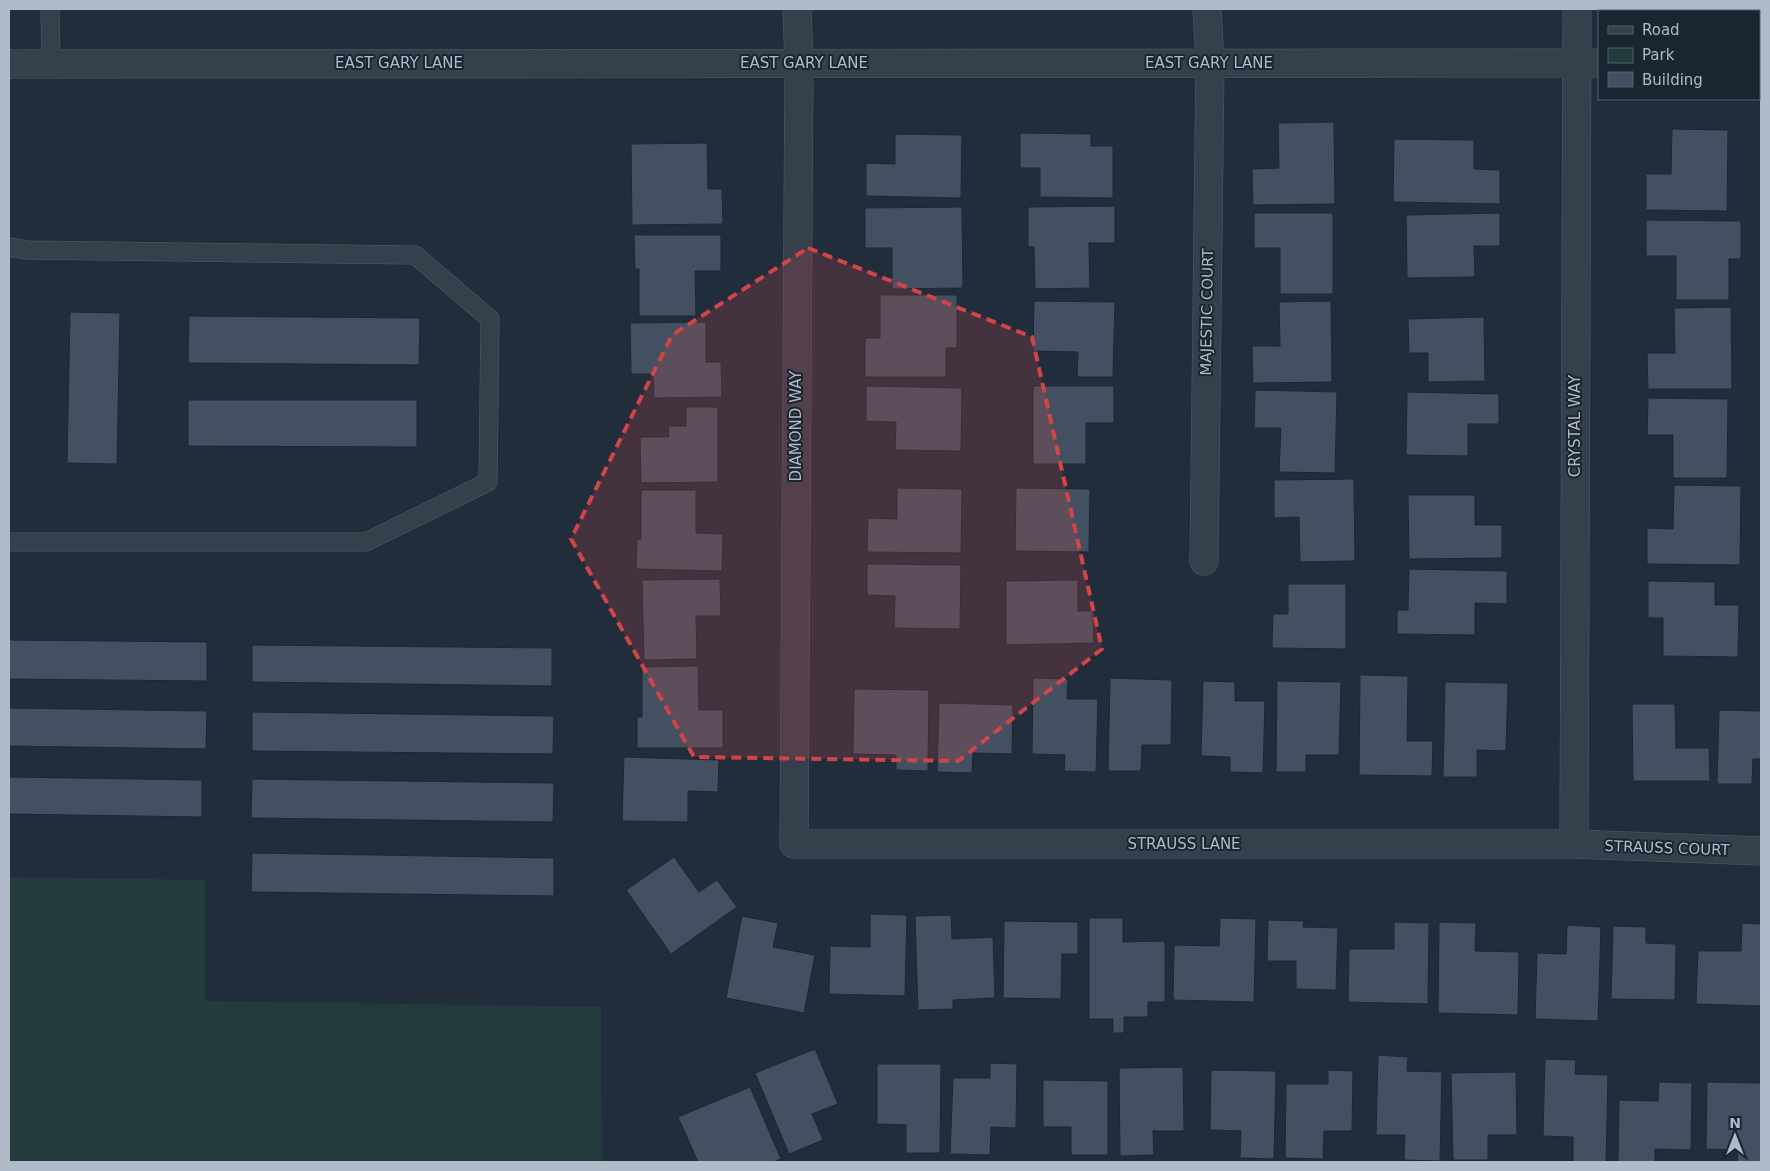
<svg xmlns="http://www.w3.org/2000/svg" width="1770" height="1171" viewBox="0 0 1770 1171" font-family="'DejaVu Sans',sans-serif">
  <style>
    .green { fill: #243b3d }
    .building { fill: #435061; stroke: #1d2633 }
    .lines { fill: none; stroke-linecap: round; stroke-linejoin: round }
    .service-casing { stroke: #545d6a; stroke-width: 19 }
    .minor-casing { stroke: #545d6a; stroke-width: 29 }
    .service { stroke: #363f4c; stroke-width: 18 }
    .minor { stroke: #363f4c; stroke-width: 28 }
    .marked { fill: #cf4548; fill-opacity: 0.2; stroke: #cf4548; stroke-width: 4; stroke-dasharray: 10 6; stroke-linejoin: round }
    .labels { text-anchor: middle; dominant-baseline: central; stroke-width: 4; stroke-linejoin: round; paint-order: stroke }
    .street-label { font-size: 15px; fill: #b1bac8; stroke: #1b2431 }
  </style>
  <rect width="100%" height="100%" fill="#222d3c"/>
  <!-- green -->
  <path class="green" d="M9,877L205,880V1001L601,1007L602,1162H9Z"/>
  <!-- building -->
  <path class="building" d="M1334,122L1335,204L1253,205L1252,169L1279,168L1278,123Z
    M1672,129L1728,130L1727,211L1646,210V174H1671Z
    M1020,133L1091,134V146H1113V198L1040,197V168H1020Z
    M895,134L962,135L961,198L866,196V163L895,164Z
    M1394,139L1474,140V169L1500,170V204L1393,202Z
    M707,143L708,189H722L723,224L632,225L631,144Z
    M1115,206V243H1089L1090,288L1035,289L1034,247H1028V207Z
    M962,207L963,288L892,289V248H865V208Z
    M1254,213H1333V294H1280V248H1254Z
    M1500,213V246H1474L1475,277L1407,278L1406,215Z
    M1646,220L1741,221V259H1729V300H1676V256H1646Z
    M634,235H721V271H695L696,316H639V269H635Z
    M880,295H957V348H946V377H865V338H880Z
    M1034,301L1115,302L1113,377H1077L1078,352L1033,351Z
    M1331,301L1332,382L1253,383L1252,346H1280L1279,302Z
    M1731,307L1732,389H1648L1647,353H1675L1674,308Z
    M70,312L120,313L117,464L67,463Z
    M189,316L420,318L419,365L188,363Z
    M1484,317L1485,381L1428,382V353H1409L1408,319Z
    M706,322V362H721L722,397L654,398L653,374H631L630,323Z
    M866,386L962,388L961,451L895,450L896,422L866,421Z
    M1033,386H1114V423H1086V464H1033Z
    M1255,390L1337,392L1335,473L1279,472L1281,428H1254Z
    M1407,392L1499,394V424H1468V456L1406,455Z
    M1648,398L1728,399L1727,478H1673V435H1647Z
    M188,400H417V447L188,446Z
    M686,407H718V482L641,483L640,437H669L668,426H686Z
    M1354,479L1355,561L1300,562L1299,517L1274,518V480Z
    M1674,485L1741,486L1740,565L1647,564V528L1673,529Z
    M897,488L962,489L961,553L867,552L868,518L897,519Z
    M1016,488L1090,489L1089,552L1015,551Z
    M641,490H696V533L723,534L722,571L636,569L637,539H641Z
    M1408,495H1475V525H1502V558L1409,559Z
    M867,564L961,565L960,629L894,628L895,596L867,595Z
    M1409,569L1507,571V604L1475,603V635L1397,634V610H1408Z
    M720,579L721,616H696L697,659L644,660L642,580Z
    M1078,580V611H1093L1094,643L1006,645V581Z
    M1648,581L1715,582V605H1739L1738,657L1663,656V618H1648Z
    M1288,584H1346V649L1272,648L1273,614H1288Z
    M9,640L207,642V681L9,679Z
    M252,645L552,648V686L252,682Z
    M698,666L699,710H723V748H637V717H642V667Z
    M1360,675L1408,676L1407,741H1433L1432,776L1359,775Z
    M1033,678L1068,679L1067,699H1098L1096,772L1064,771L1065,755L1032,754Z
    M1110,678L1172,680L1171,745H1142L1141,771H1108Z
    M1203,681L1235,682V701H1265L1263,773L1230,772V757L1201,756Z
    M1277,681L1341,682L1339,755H1306V772H1276Z
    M1445,682L1508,683L1506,751L1477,750V777H1443Z
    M854,689L929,690L928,771L896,770V755L853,754Z
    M939,703L1013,705L1012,754L973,753L972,773L937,772Z
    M1632,704H1675L1676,748H1709L1710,781H1633Z
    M9,708L207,711L206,749L9,746Z
    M1719,710L1761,711V759H1753L1752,784H1717Z
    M252,712L554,716L553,754L252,751Z
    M624,757L719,760L718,792L688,791V822L622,821Z
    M9,777L202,780V817L9,814Z
    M252,779L554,783L553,822L251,818Z
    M252,853L554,858V896L251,892Z
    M674,857L699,892L717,880L737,907L671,954L626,890Z
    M870,914L907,915L905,996L829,994L830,946L870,947Z
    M951,915L952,939L993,937L995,998L953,1000V1009L918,1010L915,916Z
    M742,916L778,923L773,947L815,955L804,1013L726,998Z
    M1089,918H1123V942L1165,941V1002H1148V1017H1124V1033H1113V1019H1089Z
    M1220,918L1256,919L1254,1002L1173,1000L1174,945L1219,946Z
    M1268,920L1304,921L1303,927L1338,928L1336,990L1296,989V961H1267Z
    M1004,921L1078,922V954H1062L1061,999L1003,998Z
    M1394,922L1429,923L1428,1004L1348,1002L1349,949H1394Z
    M1439,922L1476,923L1475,951L1519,952L1518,1015L1438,1013Z
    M1742,923L1761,924V1006L1696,1004L1698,951H1741Z
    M1567,925L1601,927L1598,1021L1535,1019L1537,953L1566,954Z
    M1613,926L1646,927V943L1676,944L1675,1000L1611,999Z
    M815,1049L838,1104L812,1114L823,1140L789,1154L755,1073Z
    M1378,1055L1408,1057L1407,1071L1442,1072L1440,1161L1404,1160L1405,1135H1376Z
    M1545,1059L1576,1060L1575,1074L1608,1075L1606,1162H1573V1137L1543,1136Z
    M990,1063L1017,1064L1016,1128L991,1127L990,1155L950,1154L953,1078H990Z
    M877,1064H941L940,1153H906V1125L877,1124Z
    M1183,1067L1184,1131H1153L1154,1155L1120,1156L1119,1068Z
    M1211,1070L1276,1071L1274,1159L1240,1158L1241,1131L1210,1130Z
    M1328,1070L1353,1071L1352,1131H1324L1323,1159L1285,1158L1286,1084H1328Z
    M1516,1072L1517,1135H1488V1160H1453L1451,1073Z
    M1043,1080L1108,1081V1155H1071V1127H1043Z
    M1659,1082L1692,1083L1691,1150L1655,1149V1162H1618L1619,1100L1658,1101Z
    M1707,1082L1761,1083V1162H1737L1738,1150L1706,1149Z
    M750,1087L781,1159L773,1162H698L678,1117Z"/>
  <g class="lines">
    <defs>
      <path id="service" d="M50,9L51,64
        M9,247L28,250L415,255L490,319L488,482L366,542H9"/>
      <path id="minor" d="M797,9L799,63L794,844H1574L1761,851
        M1759,61L1761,60
        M9,64L1599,63
        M1204,561L1210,63L1207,9
        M1574,844L1577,9"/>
    </defs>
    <!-- service casing -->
    <use href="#service" class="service-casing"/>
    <!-- minor casing -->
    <use href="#minor" class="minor-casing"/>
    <!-- service -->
    <use href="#service" class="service"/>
    <!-- minor -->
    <use href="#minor" class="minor"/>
  </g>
  <!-- marked area -->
  <path class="marked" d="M808,248L1032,337L1102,649L958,761L694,757L571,539L672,335Z"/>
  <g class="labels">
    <!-- street labels -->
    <g class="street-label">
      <text x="399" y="63">EAST GARY LANE</text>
      <text x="804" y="63">EAST GARY LANE</text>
      <text x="1209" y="63">EAST GARY LANE</text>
      <text transform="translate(1207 312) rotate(-89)">MAJESTIC COURT</text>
      <text transform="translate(796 426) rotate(-90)">DIAMOND WAY</text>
      <text transform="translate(1575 426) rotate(-90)">CRYSTAL WAY</text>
      <text x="1184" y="844">STRAUSS LANE</text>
      <text transform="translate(1667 848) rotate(2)">STRAUSS COURT</text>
    </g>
  </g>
  <!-- border -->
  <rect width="1770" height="1171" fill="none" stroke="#b1bac8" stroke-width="20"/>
  <!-- legend -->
  <rect x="1598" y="10" width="162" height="90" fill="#1b2431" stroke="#57606d"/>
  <rect x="1608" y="26" width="25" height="8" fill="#363f4c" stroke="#57606d"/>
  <text x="1642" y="35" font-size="15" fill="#b1bac8">Road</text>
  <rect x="1608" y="48" width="25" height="15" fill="#243b3d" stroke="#57606d"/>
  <text x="1642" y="60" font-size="15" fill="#b1bac8">Park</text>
  <rect x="1608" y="72" width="25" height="15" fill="#435061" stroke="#57606d"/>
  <text x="1642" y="85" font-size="15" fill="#b1bac8">Building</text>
  <!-- north arrow -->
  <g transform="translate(1735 1136)" stroke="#1b2431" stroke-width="4" paint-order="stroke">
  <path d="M0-4L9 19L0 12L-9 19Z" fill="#b1bac8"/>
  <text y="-8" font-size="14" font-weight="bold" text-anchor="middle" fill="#b1bac8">N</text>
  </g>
</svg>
